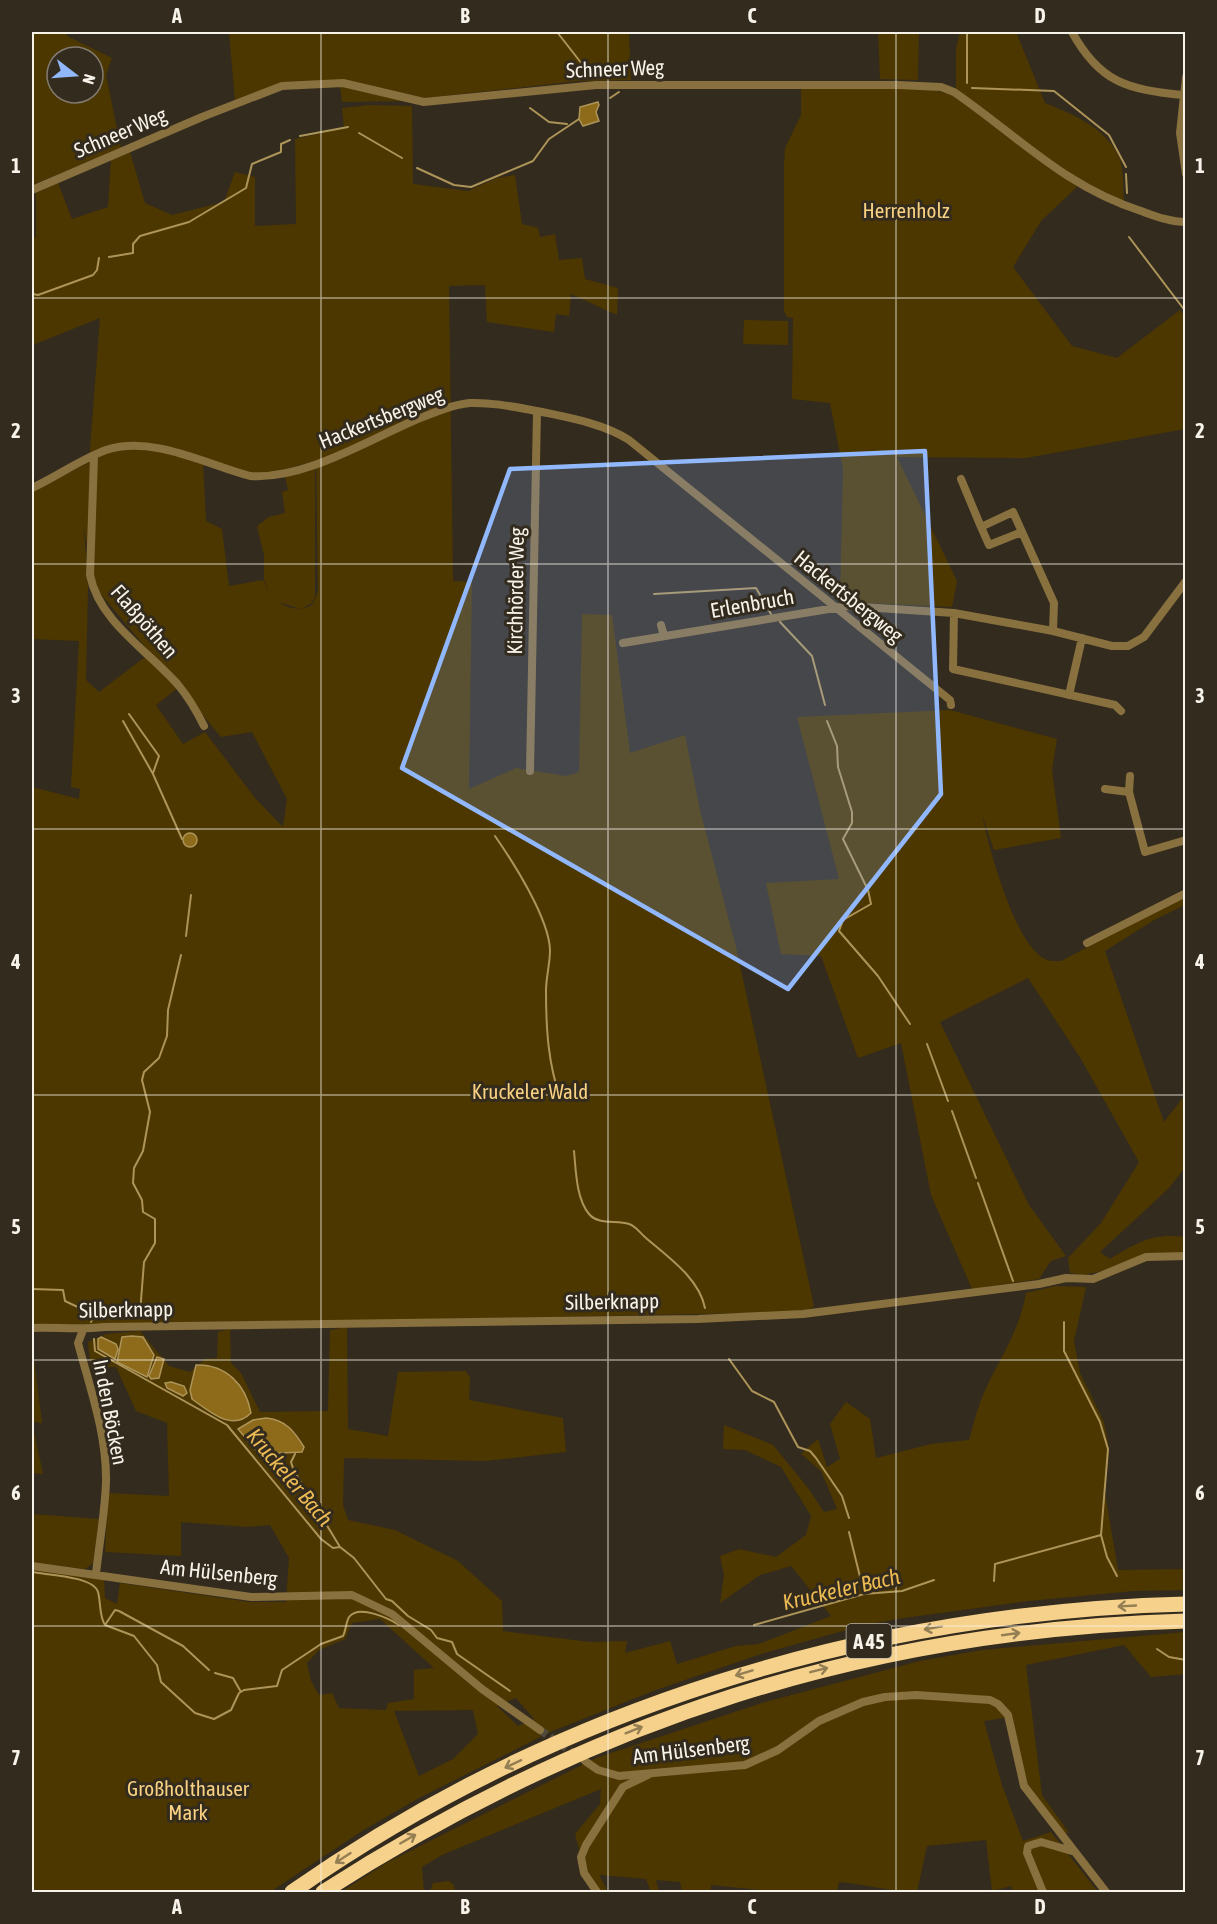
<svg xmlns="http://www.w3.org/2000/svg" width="1217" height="1924" viewBox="0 0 1217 1924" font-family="'Asap Condensed',sans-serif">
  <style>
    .green { fill: #4d3700; fill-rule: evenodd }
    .water { fill: #8d6b1b; stroke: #ad9459; stroke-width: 1.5 }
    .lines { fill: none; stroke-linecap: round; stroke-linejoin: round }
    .stream { stroke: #ad9459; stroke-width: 2 }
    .street-tunnel { stroke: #51493c; stroke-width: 8; stroke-dasharray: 8 4; stroke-linecap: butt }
    .street { stroke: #88703f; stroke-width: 8 }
    .highway { stroke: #f6d18b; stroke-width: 15 }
    .oneway { stroke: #947e54 }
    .marked { fill: #91b8fd; fill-opacity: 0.2; stroke: #91b8fd; stroke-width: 4.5; stroke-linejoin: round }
    .grid { fill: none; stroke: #f8f3ea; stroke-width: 1.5; stroke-opacity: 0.55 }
    .labels { text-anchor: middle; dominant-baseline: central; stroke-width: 6; stroke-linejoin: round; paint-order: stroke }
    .shield { fill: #332b1d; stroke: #bdb7ac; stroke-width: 1.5 }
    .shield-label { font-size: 20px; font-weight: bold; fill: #f8f3ea }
    .street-label { font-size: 21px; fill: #f8f3ea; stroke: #332b1d }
    .park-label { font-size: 21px; fill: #f8d183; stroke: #332b1d }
    .water-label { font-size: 22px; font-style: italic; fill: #edbb54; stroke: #332b1d }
    .neatline { fill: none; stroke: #f8f3ea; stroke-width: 2 }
    .grid-label { font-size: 20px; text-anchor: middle; font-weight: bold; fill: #f8f3ea }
  </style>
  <rect width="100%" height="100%" fill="#332b1d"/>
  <!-- green -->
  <path class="green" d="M32,32H66L67,36L112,58L106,75L121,148L32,185ZM57,57H93V93H57Z
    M229,32H629L631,80L579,81L425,98L343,80L282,83L235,101Z
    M878,32H919L918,80L880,79Z
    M960,32H1016L1045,103C1075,115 1111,130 1121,163C1124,175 1123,190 1124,202L1080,184L1041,221L1013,267L1072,346L1117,358L1180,310L1186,318L1185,429L1026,458L897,457L957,581L952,607L845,602L840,600L843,469L830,403L792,399L793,318L787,317L784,311V164L785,148L801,115V88C851,88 908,81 956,96V49Z
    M340,86L404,101L342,102Z
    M370,105L412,106L413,184L468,191L497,178L515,175L522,224L538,228L540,237L555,234L559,260L582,258L585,279L618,288L617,315L571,294L569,316L556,314L554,332L487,322L485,285L449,286L453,581L472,582L469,789L516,768L566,776L579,772L582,614L612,615L630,753L685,735L700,810L736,947L814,1306L807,1312L32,1327V787L79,799L80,789L71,787L79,641L32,639V492L89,462L100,318L33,345L32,396V239L36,237V193L58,183L72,219L108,207L111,160L130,152L145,203L172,215L224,202L235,172L255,177V226L296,224L295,139L344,128L342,108ZM203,460L249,473H270L316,461L318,591L313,604C301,612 290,609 278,602L301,609L312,603L315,597V466L285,476L288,490L282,492L285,513L269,517L257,526L264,555V580L270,595L263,580L229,586L222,529L206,521ZM84,527L94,586L221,737L252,732L287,799L283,827L255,798L205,732L183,744L156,705L178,688L145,657L99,692L86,680L88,587Z
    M744,320L788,321V345L743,344Z
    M950,710L1057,739L1052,770L1061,838L994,850L982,815C989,848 1014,941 1043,958C1049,962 1055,961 1061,961L1185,896V905L1154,920L1105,951L1164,1122L1185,1095L1186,1166L1169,1188L1100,1252L1110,1259C1138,1242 1152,1233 1185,1237V1253L1083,1275L1070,1273L1068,1258L1101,1223L1139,1162L1081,1059L1028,978L940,1022L1029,1205L1066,1256L1051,1261L1039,1279L972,1289L931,1195L901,1043L858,1058L821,956L781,954L766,883L839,879L797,717Z
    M1056,1286L1086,1287L1074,1341L1080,1373L1104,1422L1109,1449L1105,1493L1118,1570L1185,1569L1186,1590L1133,1591L1029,1601L897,1619L857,1627L761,1654L653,1691L550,1732L419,1798L362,1831L270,1892H32V1570L104,1579L105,1598L117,1604L120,1583L249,1602H286L289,1558L270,1525L247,1527L181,1522V1556L105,1552L108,1493L169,1496L167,1423L136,1411L116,1367L91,1368L88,1342L106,1334L140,1331L169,1366L190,1372L205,1359L217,1358L218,1332L230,1329L231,1363L241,1373L260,1412L328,1411L330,1330L347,1327L348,1429L388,1436L398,1372L466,1371L470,1378L469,1400L563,1418L566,1452L485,1461L344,1458L343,1505L348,1520L395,1530L458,1561L502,1601L503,1631L590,1642L627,1641L625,1653L670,1641L677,1664L736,1646L759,1644L831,1616L791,1566L760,1575L720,1603L724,1575L720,1556L739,1549L776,1557L806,1535L811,1516L781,1467L745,1450L723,1449L724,1425L773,1445L808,1488L824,1512L837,1509L821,1471L801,1454L818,1439L827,1467L840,1459L830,1424L846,1402L870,1419L876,1458L931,1444L969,1440C973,1427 976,1413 981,1400C996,1362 1019,1335 1026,1293ZM380,1619L434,1668L414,1670V1699L388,1703L386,1710L339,1708L332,1693L319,1695L311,1681L307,1663L319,1650L345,1639L352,1623ZM516,1698L534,1719L518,1726L497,1706ZM473,1710L478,1734L453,1759L419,1776L394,1711Z
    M32,1344L42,1423L32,1422Z
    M32,1423L43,1474L32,1473Z
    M32,1514L99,1519L93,1563L85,1569L32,1563Z
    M1185,1632V1674L1151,1677L1124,1645L1026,1665L1042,1795L1069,1833H1062L1025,1785L1012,1717L984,1721L1002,1785L1023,1841L1051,1832L1098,1892H1014L1011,1886L992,1891L986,1840L927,1846L917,1892C890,1892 866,1884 839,1882L837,1892L782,1890V1892L711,1885V1892H682L680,1882L656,1880L659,1892H651L646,1879L599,1875L608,1892H599L586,1874L575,1834L600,1804L601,1789L442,1855L422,1867L424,1892H341L388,1862L596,1758L765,1702L920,1661L982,1650Z
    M449,1881L454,1885L455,1892H430L433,1883Z"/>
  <!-- water -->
  <path class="water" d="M598,102L599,105L596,112L599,121L583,126L579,119L580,107Z
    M183 840a7 7 0 1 1 14 0a7 7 0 1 1-14 0Z
    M132,1336L143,1337L154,1355L147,1377L117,1362L122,1337Z
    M101,1337L116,1344L118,1349L115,1359L98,1349V1339Z
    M157,1357L164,1359L159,1378L151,1379L149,1376Z
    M196,1365C226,1364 246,1385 251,1413C232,1432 210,1412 192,1399L190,1390Z
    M171,1382L184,1386L187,1393L183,1396L167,1388L165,1383Z
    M266,1418C286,1420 294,1431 304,1447L302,1452L259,1454L238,1429L253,1420Z"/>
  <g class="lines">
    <!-- stream -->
    <path class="stream" d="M557,32L593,78
      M967,83V32
      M972,88L1054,91L1109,135L1126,167
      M610,98L619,92
      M530,108L549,122L567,124
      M359,133L402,158
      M300,136L348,127
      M417,168L454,185L471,187L533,161L549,139L579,119
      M1126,174L1127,193
      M1129,237L1186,312
      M109,257L133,253V244L140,236L189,222L246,188L252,164L281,152V144L290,140
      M32,275L33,294L38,295L93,275L97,270L99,258
      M654,594L756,588L771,614
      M780,622L812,656L825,705
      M129,714L159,756L153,773
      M123,721L153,774L182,839
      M827,721L837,746L838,767L852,812V823L843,839L868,890L871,904L843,920L839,931L878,976L910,1024
      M495,836C513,862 549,918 550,950C550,964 546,977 546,991C546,1027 548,1066 561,1099
      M186,936L191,895
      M927,1044L948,1101
      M952,1111L976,1178
      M574,1151C576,1171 576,1198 589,1214C598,1225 616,1220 629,1224C636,1226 640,1233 646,1238C668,1257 699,1278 705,1308
      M978,1183L1013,1281
      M32,1289L63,1290L65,1301L86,1311L93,1317L91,1322
      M140,1313L144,1262L155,1243V1219L143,1212L142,1200L133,1183L134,1168L143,1151L150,1112L142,1080L144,1072L159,1058L167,1036L168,1010L181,955
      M1064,1322V1351L1100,1422L1108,1449L1101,1535
      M94,1339L95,1351L227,1425L321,1539L333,1548L340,1547L354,1558L386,1599L392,1601L408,1616L431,1630L437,1638L452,1642L457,1654L510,1691
      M729,1359L752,1391L774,1402L798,1447L810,1451L816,1458L842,1496L849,1518
      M295,1454L291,1462L294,1471L340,1547
      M849,1532L864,1593
      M32,1572C47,1575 93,1576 98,1592C101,1603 99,1616 105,1625L134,1636L157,1665L161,1682L195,1713L214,1719L231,1710L239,1693L244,1690L277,1686L282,1670L321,1644L343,1636C346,1630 346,1622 349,1617C359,1604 390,1619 399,1625
      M994,1581L995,1564L1101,1535L1107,1557L1117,1576
      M105,1625L115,1610L119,1611L183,1646L209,1670
      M754,1625L864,1594L902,1591L934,1580
      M1157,1649L1169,1657L1186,1660
      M215,1673L233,1678L241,1692"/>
    <!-- street-tunnel -->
    <path class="street-tunnel" d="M540,1730L579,1757"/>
    <!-- street -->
    <path class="street" d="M1072,32C1100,83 1127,89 1182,95
      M1186,77L1180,133L1186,174
      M32,190L202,117L282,86L343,83L424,102L596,85H898L941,87L954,92C1018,136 1065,187 1141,211C1155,216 1170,222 1186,222
      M94,457L90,575C99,622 150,652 179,686C189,698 197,712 204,726
      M961,479L981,527L1013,512L1054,603L1053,631
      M32,488C56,477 81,459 106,450C152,435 205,464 250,476C303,480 365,442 413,421C431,414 450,405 470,403C494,402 519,408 542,412C571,418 604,424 629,440L950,700L951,705
      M981,527L989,545L1022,532
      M954,613L953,669L1115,705L1121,711
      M661,625L664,636
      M623,643L847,606L954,613L1053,631L1112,646H1128L1144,637L1186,581
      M1069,695L1082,638
      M530,771L537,412
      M1130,776L1129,792L1145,852L1186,840
      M1105,789L1129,792
      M1087,943L1186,893
      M32,1328C56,1327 80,1330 104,1327L698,1319L803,1314L1039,1284L1066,1278L1093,1279L1146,1257L1186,1256
      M83,1330L78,1343C90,1388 107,1435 106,1482C105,1513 99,1544 96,1574
      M32,1566L251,1597L352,1595L392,1614L482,1689L540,1730
      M585,1761L598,1770L619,1776L745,1765L778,1750L819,1721L863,1702L885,1697L916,1695L990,1700L998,1704L1008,1715L1024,1786L1106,1892
      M597,1892L584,1873L581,1857L586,1845L623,1787L648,1775
      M1043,1892L1027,1853L1028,1846L1041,1842L1072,1851"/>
    <!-- highway -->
    <path class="highway" d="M292,1892C553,1709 867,1612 1186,1604
      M323,1892C591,1720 866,1630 1186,1621"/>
  </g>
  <!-- one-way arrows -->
  <defs><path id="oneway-shaft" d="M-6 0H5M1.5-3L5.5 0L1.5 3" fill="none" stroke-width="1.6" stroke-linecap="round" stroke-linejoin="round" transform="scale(1.5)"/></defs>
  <g class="oneway">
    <use href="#oneway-shaft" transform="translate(1127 1606) rotate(177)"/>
    <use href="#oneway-shaft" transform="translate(933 1628) rotate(170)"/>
    <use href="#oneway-shaft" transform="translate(1011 1634) rotate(-8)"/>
    <use href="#oneway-shaft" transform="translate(819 1670) rotate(-14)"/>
    <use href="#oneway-shaft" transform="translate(744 1673) rotate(163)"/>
    <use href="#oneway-shaft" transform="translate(634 1730) rotate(-22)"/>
    <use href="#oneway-shaft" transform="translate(513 1764) rotate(155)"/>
    <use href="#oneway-shaft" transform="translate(408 1839) rotate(-30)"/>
    <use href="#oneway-shaft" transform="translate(343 1858) rotate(147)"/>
  </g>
  <!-- marked area -->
  <path class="marked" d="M925,451L941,794L788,989L402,768L510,469Z"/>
  <!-- grid -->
  <path class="grid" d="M321,32V1892M608,32V1892M896,32V1892M32,298H1186M32,564H1186M32,829H1186M32,1095H1186M32,1360H1186M32,1626H1186"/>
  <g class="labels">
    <!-- shield labels -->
    <rect class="shield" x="846.5" y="1624" width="45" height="34" rx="4.5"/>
    <g class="shield-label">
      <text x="869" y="1641">A 45</text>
    </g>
    <!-- street labels -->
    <g class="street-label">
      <text transform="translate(615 68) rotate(-2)">Schneer Weg</text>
      <text transform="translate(120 132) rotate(-23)">Schneer Weg</text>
      <text transform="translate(381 417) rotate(-22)">Hackertsbergweg</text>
      <text transform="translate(515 591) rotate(-89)">Kirchhörder Weg</text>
      <text transform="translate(849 596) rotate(39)">Hackertsbergweg</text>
      <text transform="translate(752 603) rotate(-10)">Erlenbruch</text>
      <text transform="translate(145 621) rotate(49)">Flaßpöthen</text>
      <text transform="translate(612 1301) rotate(-1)">Silberknapp</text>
      <text transform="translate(126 1309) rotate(-1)">Silberknapp</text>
      <text transform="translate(111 1412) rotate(79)">In den Böcken</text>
      <text transform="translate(219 1572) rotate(6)">Am Hülsenberg</text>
      <text transform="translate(691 1749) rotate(-7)">Am Hülsenberg</text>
    </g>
    <!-- park labels -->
    <g class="park-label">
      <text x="906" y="210">Herrenholz</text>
      <text x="530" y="1091">Kruckeler Wald</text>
      <text x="188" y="1788">Großholthauser<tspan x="188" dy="24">Mark</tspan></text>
    </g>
    <!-- water labels -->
    <g class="water-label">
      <text transform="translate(290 1477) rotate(50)">Kruckeler Bach</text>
      <text transform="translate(841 1589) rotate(-13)">Kruckeler Bach</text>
    </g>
  </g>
  <!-- border -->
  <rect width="1217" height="1924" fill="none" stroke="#332b1d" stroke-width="66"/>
  <!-- north arrow -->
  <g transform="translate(75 75) rotate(107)"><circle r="28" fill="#332b1d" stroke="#827b6f" stroke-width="1.5"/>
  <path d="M0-4.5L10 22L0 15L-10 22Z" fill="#91b8fd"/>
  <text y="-9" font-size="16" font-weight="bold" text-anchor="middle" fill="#f8f3ea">N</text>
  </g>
  <rect x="33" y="33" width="1151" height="1858" class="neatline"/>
  <g class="grid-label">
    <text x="177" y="23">A</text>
    <text x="465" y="23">B</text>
    <text x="752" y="23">C</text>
    <text x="1040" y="23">D</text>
    <text x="16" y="173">1</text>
    <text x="1200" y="173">1</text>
    <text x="16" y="438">2</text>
    <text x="1200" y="438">2</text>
    <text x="16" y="703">3</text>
    <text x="1200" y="703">3</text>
    <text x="16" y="969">4</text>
    <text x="1200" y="969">4</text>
    <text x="16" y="1234">5</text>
    <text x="1200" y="1234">5</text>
    <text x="16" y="1500">6</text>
    <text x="1200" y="1500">6</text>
    <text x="16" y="1765">7</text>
    <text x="1200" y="1765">7</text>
    <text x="177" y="1914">A</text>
    <text x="465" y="1914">B</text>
    <text x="752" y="1914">C</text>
    <text x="1040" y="1914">D</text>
  </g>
</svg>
